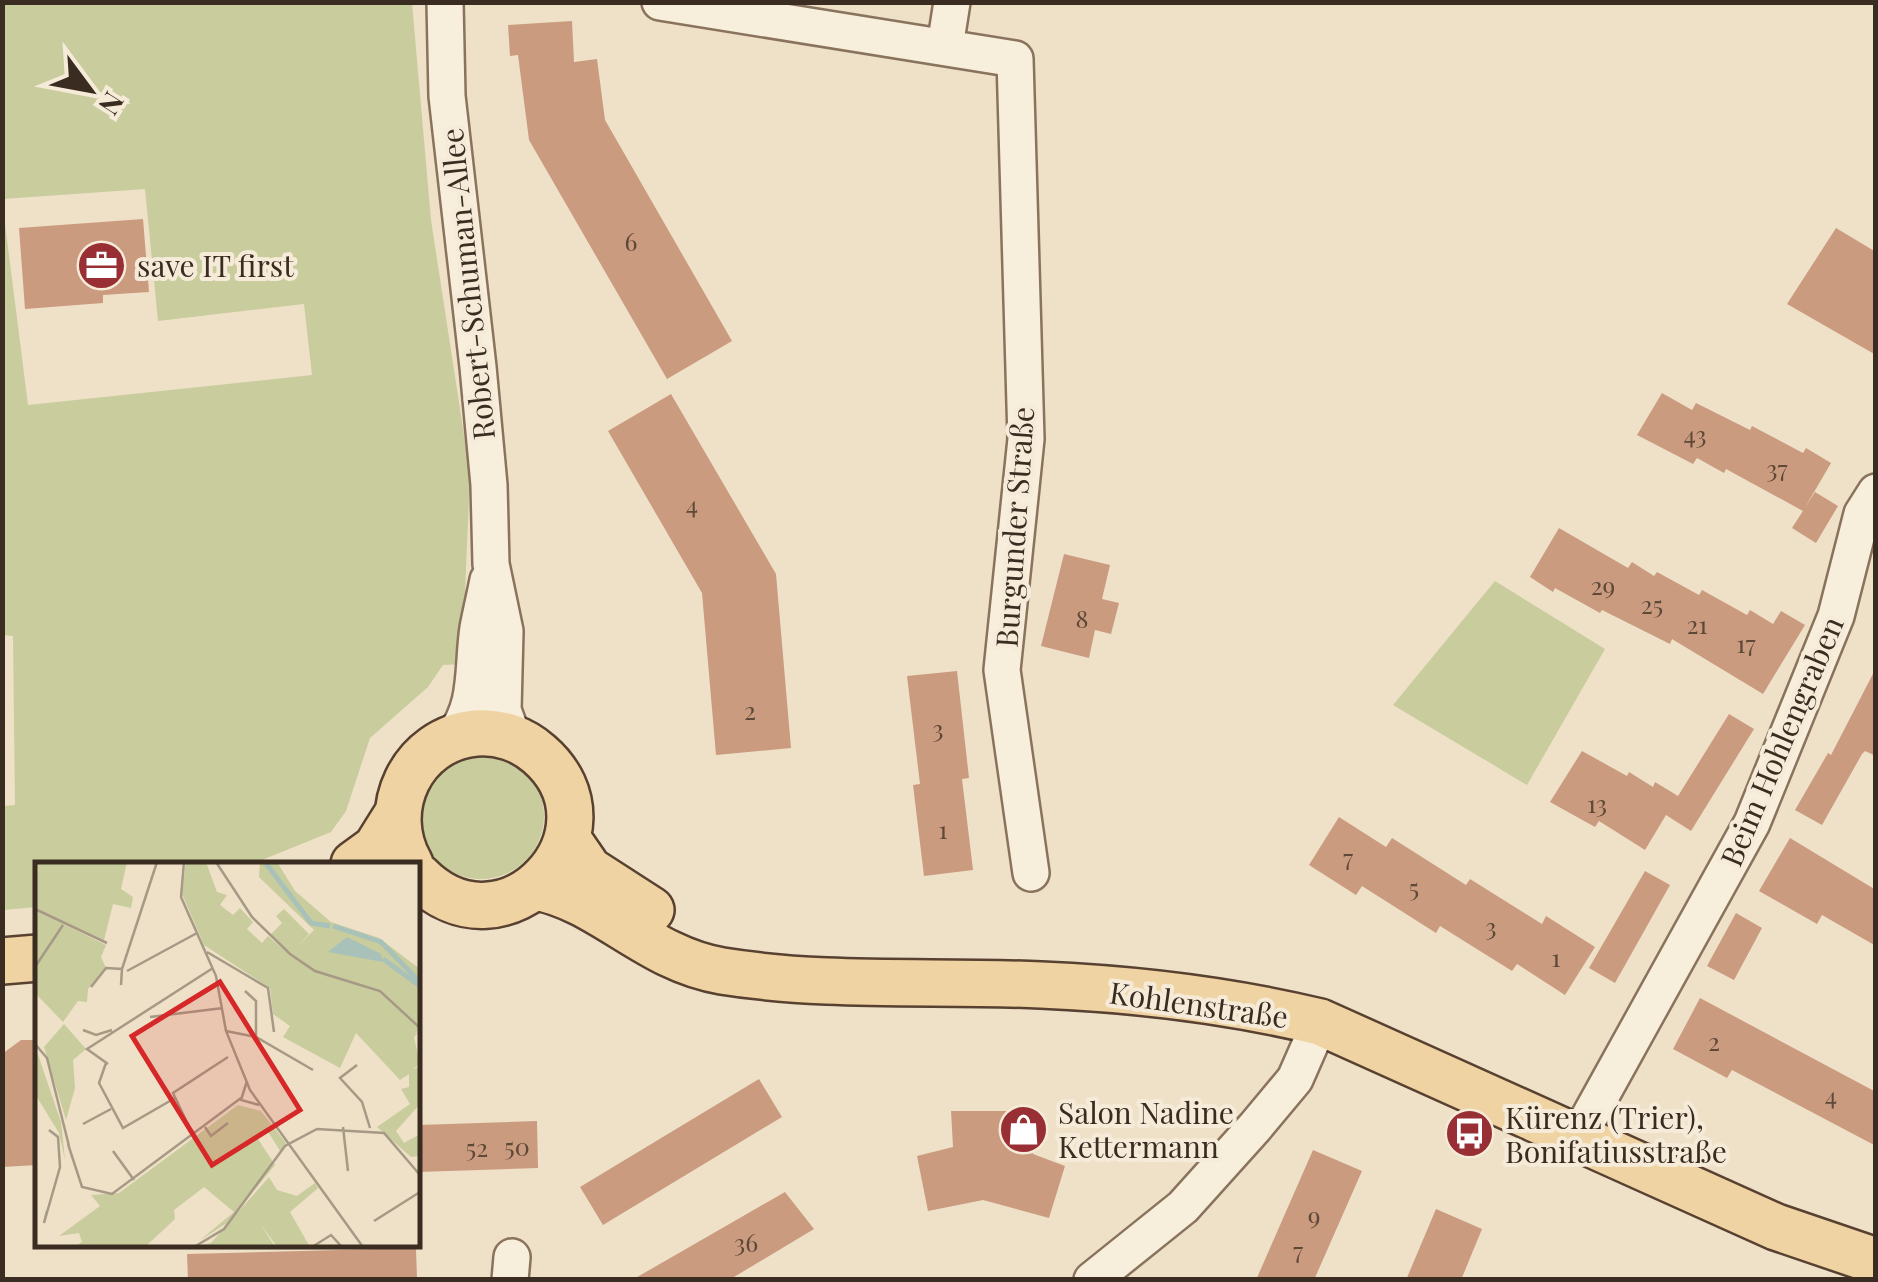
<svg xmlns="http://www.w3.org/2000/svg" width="1878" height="1282" viewBox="0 0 1878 1282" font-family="'Playfair Display',serif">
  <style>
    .green { fill: #c9cc9c }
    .building { fill: #cb9b7f }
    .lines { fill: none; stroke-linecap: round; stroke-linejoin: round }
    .minor-casing { stroke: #8a735d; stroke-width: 40 }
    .major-casing { stroke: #584131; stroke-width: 50 }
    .minor { stroke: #f8eedc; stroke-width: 35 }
    .major { stroke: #efd3a2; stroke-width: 45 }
    .labels { text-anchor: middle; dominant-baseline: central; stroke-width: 8; stroke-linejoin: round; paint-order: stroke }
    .number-label { font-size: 25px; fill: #5e4838 }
    .poi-label { font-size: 30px; fill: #3a2c21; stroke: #f5ebd8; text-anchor: start }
    .street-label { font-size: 30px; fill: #3a2c21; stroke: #f5ebd8 }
    .inset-river { fill: none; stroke: #a9c2b9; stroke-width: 5 }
    .inset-road { fill: none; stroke: #a69985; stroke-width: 2.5 }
    .view { fill: #d62828; fill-opacity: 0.15; stroke: #d62828; stroke-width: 5 }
    .inset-edge { fill: none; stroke: #3a2c21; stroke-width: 5 }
  </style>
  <rect width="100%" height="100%" fill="#eee1c8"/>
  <!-- green -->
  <path class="green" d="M3,3H412L431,220L470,474L462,664L443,665L428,687L370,738L346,811L331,832L252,864H38L37,907L3,910V806L15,805L13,636L2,635L3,208L28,405L312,375L304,304L158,321L145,189L3,199Z
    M1495,581L1605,649L1527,785L1393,705Z
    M418 816a63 63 0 1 1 126 0a63 63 0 1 1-126 0Z"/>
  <!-- building -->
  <path class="building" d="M572,21L574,62L597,59L605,120L732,341L667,379L529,140L518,55L510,56L508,25Z
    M143,219L149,292L103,295V303L25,309L19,228Z
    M1836,228L1876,252V355L1787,304Z
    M1662,393L1692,410L1696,403L1750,430L1752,426L1803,453L1806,448L1831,463L1803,511L1726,469L1724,473L1697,458L1693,464L1637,435Z
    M671,394L776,574L791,748L716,755L702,593L608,431Z
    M1815,492L1838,506L1816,543L1792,528Z
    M1559,528L1628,568L1632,562L1654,576L1657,572L1699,595L1702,590L1747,615L1750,610L1773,624L1781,611L1805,625L1763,694L1672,639L1670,644L1602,610L1600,613L1555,588L1553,592L1530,577Z
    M1064,554L1110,565L1102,599L1119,603L1111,634L1095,630L1089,658L1041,646Z
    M1876,668V756L1865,751L1862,754L1822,825L1795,810L1828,753L1831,755Z
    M957,671L969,778L962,779L973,870L924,876L913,785L920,784L907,676Z
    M1729,714L1754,729L1691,831L1666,815L1645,850L1599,821L1595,827L1550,802L1582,751L1627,776L1629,772L1653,787L1655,782L1678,796Z
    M1339,817L1386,847L1392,838L1466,885L1470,879L1542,924L1546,916L1595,947L1565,995L1517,964L1512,971L1440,926L1436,933L1362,886L1356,895L1309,865Z
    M1790,838L1876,890V946L1822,915L1817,924L1759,891Z
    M1645,871L1670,885L1615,983L1589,968Z
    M1736,913L1762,928L1734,980L1707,966Z
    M1700,998L1876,1092V1146L1732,1070L1727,1078L1673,1049Z
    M21,1040H38V1165L2,1167V1054Z
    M759,1079L782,1117L603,1225L580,1187Z
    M951,1111H1033V1154L1065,1166L1049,1218L983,1200L928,1211L917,1156L953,1147Z
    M537,1121L538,1168L418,1172V1125Z
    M1313,1150L1362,1171L1314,1280H1256Z
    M785,1192L814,1229L729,1280H632Z
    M1436,1209L1482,1229L1461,1280H1406Z
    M416,1248L417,1280H188L187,1254Z"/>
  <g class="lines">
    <defs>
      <path id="minor" d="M445,2L447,96L478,367L489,485L491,564L505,631L503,710L513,738
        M660,2L1015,59L1026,439L1002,670L1031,873
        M945,47L952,2
        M452,738C479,706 472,667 478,628C481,612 485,596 488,580
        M1577,1139L1752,823L1836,616L1862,514L1876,492
        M510,1280L512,1257
        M1092,1280L1183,1207L1255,1127L1295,1079L1320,1022"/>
      <path id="major" d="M567,838L589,870L651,910
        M354,864L376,848L396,816
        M410,864C379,810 411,739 476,733C499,731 522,739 539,754C628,831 505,965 418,876
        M536,887C602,899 648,959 722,971C828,988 934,980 1041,985C1135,989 1228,1000 1320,1022L1776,1227L1876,1261
        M2,961L38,958"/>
    </defs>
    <!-- minor casing -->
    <use href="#minor" class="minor-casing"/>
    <!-- major casing -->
    <use href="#major" class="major-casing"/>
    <!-- minor -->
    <use href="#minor" class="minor"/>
    <!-- major -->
    <use href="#major" class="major"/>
  </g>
  <!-- icons -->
  <defs>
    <symbol id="office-disc" viewBox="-11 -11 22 22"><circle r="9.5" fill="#972f35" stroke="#f5ebd8"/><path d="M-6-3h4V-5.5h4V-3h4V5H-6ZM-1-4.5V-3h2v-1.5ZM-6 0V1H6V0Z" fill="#fff"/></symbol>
    <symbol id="shop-disc" viewBox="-11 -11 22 22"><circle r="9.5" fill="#972f35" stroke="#f5ebd8"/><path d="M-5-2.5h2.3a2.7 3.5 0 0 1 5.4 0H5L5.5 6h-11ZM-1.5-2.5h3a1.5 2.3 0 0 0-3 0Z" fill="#fff"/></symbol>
    <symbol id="bus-disc" viewBox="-11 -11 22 22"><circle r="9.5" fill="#972f35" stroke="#f5ebd8"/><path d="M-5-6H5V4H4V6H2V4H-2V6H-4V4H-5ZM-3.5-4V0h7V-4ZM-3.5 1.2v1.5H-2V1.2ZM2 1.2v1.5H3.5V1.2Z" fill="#fff"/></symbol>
  </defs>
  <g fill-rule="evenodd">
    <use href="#office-disc" x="74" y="238" width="55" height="55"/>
    <use href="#shop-disc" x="996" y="1102" width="55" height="55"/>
    <use href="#bus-disc" x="1442" y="1106" width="55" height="55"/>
  </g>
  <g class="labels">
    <!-- number labels -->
    <g class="number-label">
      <text x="631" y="240">6</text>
      <text x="1695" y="433">43</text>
      <text x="1777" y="467">37</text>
      <text x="692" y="503">4</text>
      <text x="1603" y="584">29</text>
      <text x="1652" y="603">25</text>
      <text x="1082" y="617">8</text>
      <text x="1697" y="623">21</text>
      <text x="1746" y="642">17</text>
      <text x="750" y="709">2</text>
      <text x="938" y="727">3</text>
      <text x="1597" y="802">13</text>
      <text x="943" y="828">1</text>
      <text x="1348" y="856">7</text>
      <text x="1414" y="886">5</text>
      <text x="1491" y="925">3</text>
      <text x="1556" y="956">1</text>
      <text x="1714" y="1040">2</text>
      <text x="1831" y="1094">4</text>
      <text x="517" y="1145">50</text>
      <text x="477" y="1146">52</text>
      <text x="1314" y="1214">9</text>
      <text x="746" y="1241">36</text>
      <text x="1298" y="1249">7</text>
    </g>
    <!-- poi labels -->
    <g class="poi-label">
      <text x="137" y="265">save IT first</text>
      <text x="1058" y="1112">Salon Nadine<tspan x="1058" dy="34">Kettermann</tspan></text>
      <text x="1505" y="1117">Kürenz (Trier),<tspan x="1505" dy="34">Bonifatiusstraße</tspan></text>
    </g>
    <!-- street labels -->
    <g class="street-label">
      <text transform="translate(467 284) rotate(-96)">Robert-Schuman-Allee</text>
      <text transform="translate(1014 527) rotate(-86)">Burgunder Straße</text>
      <text transform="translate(1781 741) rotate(-67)">Beim Hohlengraben</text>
      <text transform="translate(1199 1004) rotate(8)">Kohlenstraße</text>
    </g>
  </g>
  <!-- overview -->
  <g transform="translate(35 862)">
    <rect width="385" height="385" fill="#eee1c8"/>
    <path d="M0,0H92L86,27L98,35L96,46L78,42L69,78L0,46ZM151,0H171L182,30L192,33L185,43L198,53L205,46L218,60L212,67L227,81L233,74L250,89L235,73L247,61L241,54L249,47L274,72L261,86L279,68L224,15L225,0H242L260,29L296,60L344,76L385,107V165L348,132L384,167L380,172L385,169L379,175L385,202L377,208L385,204V242L361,269L369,281L385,272V294L376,295L342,265L375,242L366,227L374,225V212L365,218L321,171L305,206L248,175L255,164L238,152L235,126L169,83L147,32ZM0,48L71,83L66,95L71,106L53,127L52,140L43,139L28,160L0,131ZM29,162L51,187L38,198L40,226L31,258L9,185ZM0,184L26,260L30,298L24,271L0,232ZM203,243L226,249L251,281L245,289L232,268L221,274L240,303L192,361L164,379L199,350L169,325L139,348L140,357L110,385H39L47,380L44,371L24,374L65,344L56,333L84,331ZM234,315L242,328L262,334L280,321L283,326L255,350L275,385H242L225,361L240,385H160L176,381Z" fill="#c9cc9c"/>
    <path d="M312,75L346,92L348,100L293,90Z" fill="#a9c2b9"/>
    <path class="inset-river" d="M230,0L276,61L295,64M298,64L346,80L385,120M348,97L385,124"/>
    <path class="inset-road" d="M149,0L146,35L181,114L191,169L215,228L328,385M181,0L217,55L255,92L280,109L345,129L385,166M0,47L72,81M172,90L233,126L239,170M0,105L28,63M87,107L122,0M92,109L162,71M56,125L71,106L87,107L86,123M210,129L221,139V175M115,155L188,146M48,168L61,173L77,168M191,169L221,175L278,208M0,182L12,196L34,284M71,201L64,221L88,266L140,236M73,202L52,187L178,106M322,203L305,216L327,240L335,266M212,219L206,238L224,243M48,262L76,247M170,265L176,274L193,261M308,265L313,309M158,273L138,231L193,195M33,282L47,325L77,332L206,236M78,289L99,318M12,349L9,361L25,305L23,275L14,268M339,359L385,330M159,385L189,367L250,284L282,267L349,271L385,313M277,385L296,373L307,385"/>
    <path class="view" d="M185,120L265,248L177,303L97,174Z"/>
    <rect width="385" height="385" class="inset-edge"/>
  </g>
  <!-- border -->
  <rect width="1878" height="1282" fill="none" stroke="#3a2c21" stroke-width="10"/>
  <!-- north arrow -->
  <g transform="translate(90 90) rotate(122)" stroke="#f5ebd8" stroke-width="8" paint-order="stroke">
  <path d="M0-8L18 38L0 25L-18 38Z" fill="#3a2c21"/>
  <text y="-15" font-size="28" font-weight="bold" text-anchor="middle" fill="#3a2c21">N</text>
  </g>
</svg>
